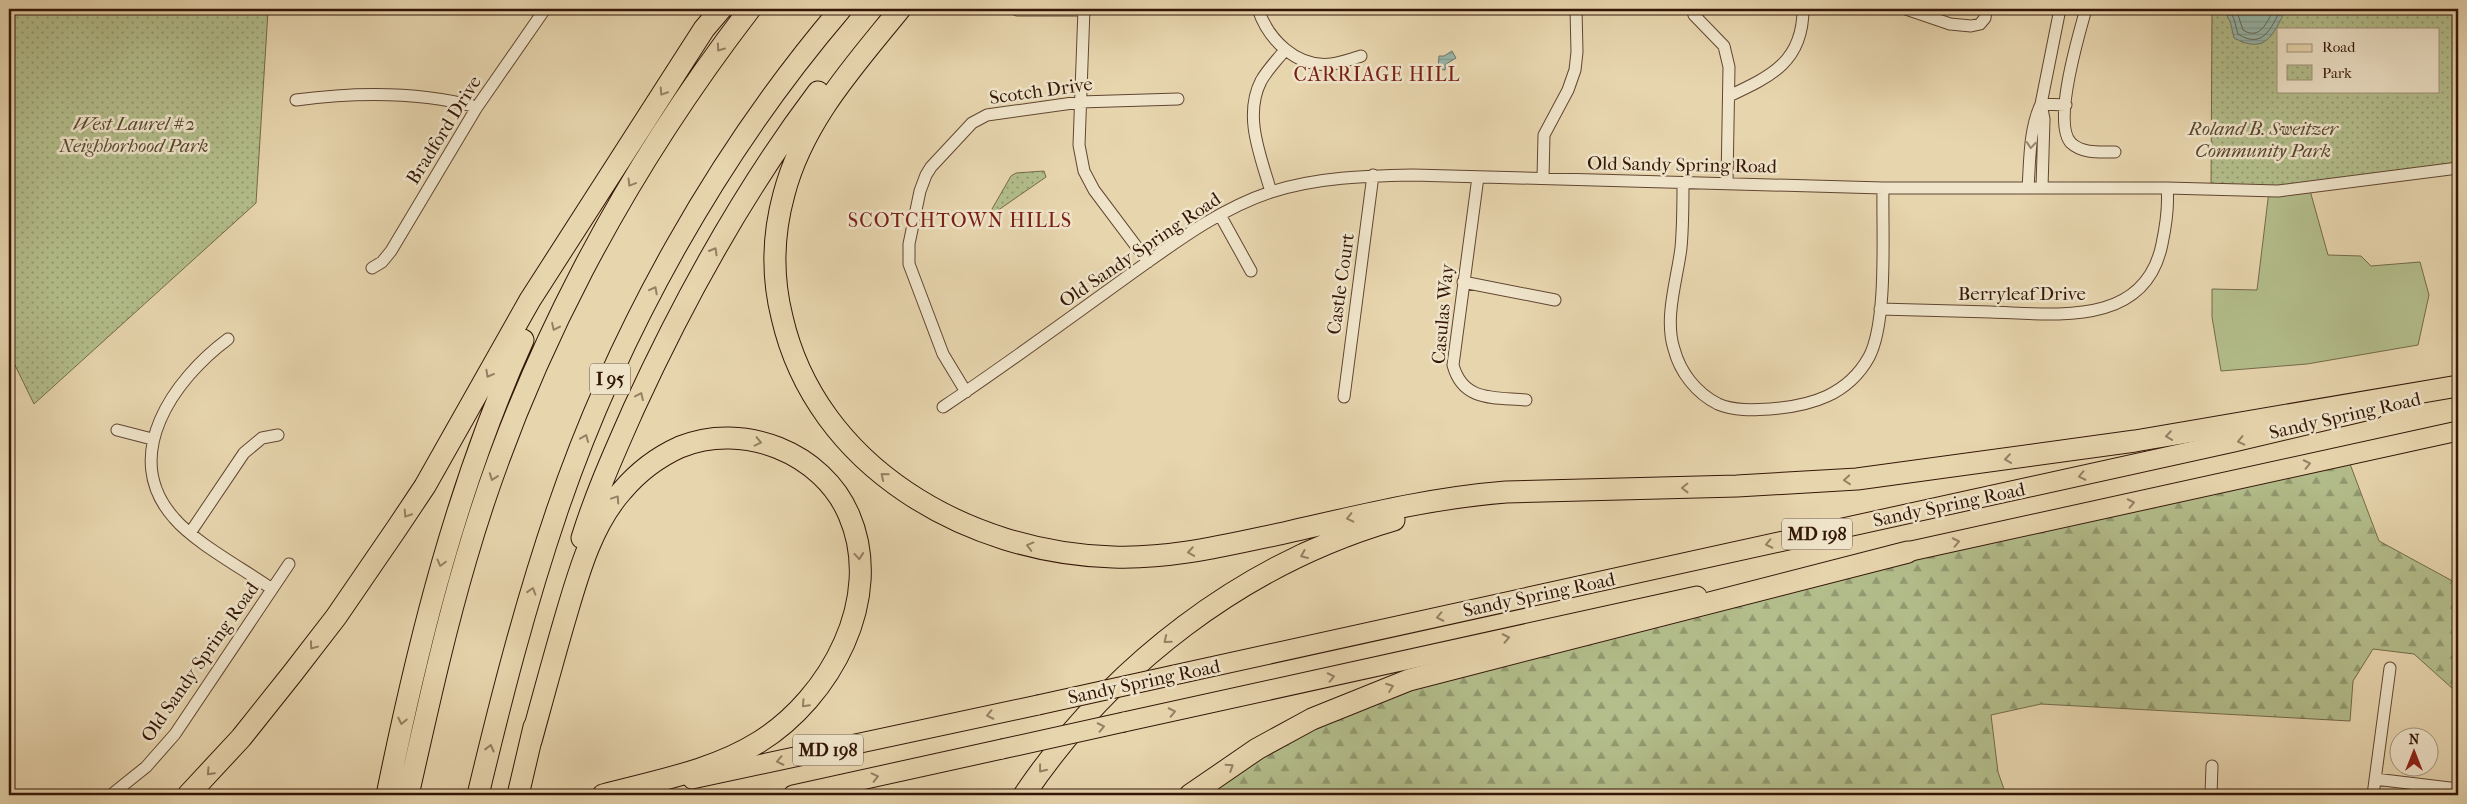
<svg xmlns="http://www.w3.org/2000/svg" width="2467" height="804" viewBox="0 0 2467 804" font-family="'IM FELL French Canon',serif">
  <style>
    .green { fill: #b3be8c; stroke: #746a4a }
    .forest { fill: url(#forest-firs); stroke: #746a4a }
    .park { fill: url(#park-dots); stroke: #746a4a; fill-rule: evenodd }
    .water { fill: url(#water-rules); stroke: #6f776b }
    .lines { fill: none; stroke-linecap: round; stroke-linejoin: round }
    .shore { stroke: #66675a; stroke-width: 1 }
    .minor-casing { stroke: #614631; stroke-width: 13 }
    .primary-casing { stroke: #341607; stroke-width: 21 }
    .motorway-casing { stroke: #341607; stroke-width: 23 }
    .minor { stroke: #efe4ca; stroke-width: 11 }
    .primary { stroke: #e7d5ae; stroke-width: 19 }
    .motorway { stroke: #e7d5ae; stroke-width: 21 }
    .primary-bridge-casing { stroke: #341607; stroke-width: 21; stroke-linecap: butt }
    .primary-bridge { stroke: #e7d5ae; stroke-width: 19 }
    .oneway { stroke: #967f63 }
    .oneway2 { stroke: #9b8772 }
    .labels { text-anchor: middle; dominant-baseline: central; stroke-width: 5; stroke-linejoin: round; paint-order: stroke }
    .shield { fill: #efe4ca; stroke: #6c5442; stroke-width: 1 }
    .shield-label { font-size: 18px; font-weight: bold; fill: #341607 }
    .street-label { font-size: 19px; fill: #341607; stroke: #efe4ca }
    .park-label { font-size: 19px; font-style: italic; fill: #5a482f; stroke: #efe4ca }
    .neighbourhood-label { font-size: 20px; letter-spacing: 1px; fill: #7a1f14; stroke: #efe4ca }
  </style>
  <defs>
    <pattern id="forest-firs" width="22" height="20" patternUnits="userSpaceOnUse" patternTransform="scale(1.25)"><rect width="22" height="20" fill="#b3be8c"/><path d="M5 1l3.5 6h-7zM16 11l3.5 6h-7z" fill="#929970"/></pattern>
    <pattern id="park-dots" width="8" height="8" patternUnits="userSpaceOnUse" patternTransform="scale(1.25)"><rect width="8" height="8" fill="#b3be8c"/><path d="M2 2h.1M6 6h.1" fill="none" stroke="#929970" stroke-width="1.8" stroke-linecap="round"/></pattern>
    <pattern id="water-rules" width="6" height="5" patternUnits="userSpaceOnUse" patternTransform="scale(1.25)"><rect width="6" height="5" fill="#97b8ad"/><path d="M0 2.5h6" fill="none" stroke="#839d93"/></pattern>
  </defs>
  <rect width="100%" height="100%" fill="#e7d5ae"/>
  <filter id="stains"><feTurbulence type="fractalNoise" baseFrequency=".004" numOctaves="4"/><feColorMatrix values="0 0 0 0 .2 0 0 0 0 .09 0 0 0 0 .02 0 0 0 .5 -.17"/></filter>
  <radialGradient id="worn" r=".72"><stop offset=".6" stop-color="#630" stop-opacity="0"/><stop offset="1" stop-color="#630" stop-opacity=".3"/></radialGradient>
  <!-- green -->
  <path class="green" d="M2309,187L2328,255L2361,256L2371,266L2420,262L2429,295L2418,345L2307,364L2221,371L2212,317V289L2257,290L2269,191Z"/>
  <!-- forest -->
  <path class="forest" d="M2347,456L2379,541L2458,584V697L2453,689L2414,654L2373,649L2353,681L2350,721L2041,704L1991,715L1998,772L2006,795H1190L1216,776L1409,680Z"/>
  <!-- park -->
  <path class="park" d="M9,9H270L268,11L256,203L34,404L9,353Z
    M2212,9H2458V168L2322,186L2211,189ZM2278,29H2438V91H2278Z
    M1044,171L1046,177L994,213L992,209L1011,176L1016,173Z"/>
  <!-- water -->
  <path class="water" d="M2223,9H2286C2273,35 2266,55 2234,38L2230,21Z
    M1452,51L1456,58L1446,64L1445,70L1438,69L1439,56H1444Z"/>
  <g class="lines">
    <!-- shore -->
    <path class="shore" d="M2229,9L2234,19L2238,34C2263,50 2271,28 2281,9
      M2236,9L2243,30C2260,41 2267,22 2274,9"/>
    <defs>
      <path id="minor" d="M1084,9L1079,145L1084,171L1094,190L1148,262
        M1258,9C1268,39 1296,68 1331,64C1341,63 1352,59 1361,56
        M1692,9L1694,15L1724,46L1729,67L1727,183
        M1906,9L1950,24L1971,26L1980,24L1985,18L1986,9
        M2086,9C2079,34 2052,123 2071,143C2083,154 2100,152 2115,152
        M1017,10H1083
        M1729,96C1772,76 1803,61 1803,9
        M296,100C356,92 418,91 477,107
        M2041,104L2066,105
        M1478,177L1453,365C1463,402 1494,397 1526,400
        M1543,178L1544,135L1568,90L1575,70L1577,52L1576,9
        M1683,183C1683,205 1683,226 1681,248C1677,280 1664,318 1674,349C1680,372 1696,393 1718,404C1734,411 1753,410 1770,409C1811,406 1848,395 1869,357C1888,321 1882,230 1883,188
        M2028,188C2030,160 2029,130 2041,104
        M2042,188L2044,119L2041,104L2060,9
        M1271,192C1261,157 1243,116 1261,81C1267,70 1277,60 1285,50
        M1220,215L1251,271
        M372,268L382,262L391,251L477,107L545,9
        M1463,282L1555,300
        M1880,309C1917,310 1954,311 1991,312C2055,314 2145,328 2162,244C2166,225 2169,207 2167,188
        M228,339C174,379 119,456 174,518C195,543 244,569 272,589
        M966,392L943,354L909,264V244L920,191L926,175L931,167L972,123L987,115L1080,102L1178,99
        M1344,397L1373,175
        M943,407C1006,365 1067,320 1128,276C1173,244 1219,209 1271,192C1318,177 1365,176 1413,175L1883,188H2167L2278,191L2458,168
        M117,430L152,439
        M190,533L244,453L262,438L278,435
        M2375,779L2458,789
        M111,795L146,767L175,734L289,564
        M2211,795L2212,766
        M2373,795L2390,668"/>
      <path id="primary" d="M1893,555L2458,431
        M1174,675L2234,442L2374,409
        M1124,722L1697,596
        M692,779L1038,705
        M793,795L1002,749"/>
      <path id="motorway" d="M900,9C854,66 803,121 784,194C773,234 772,277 782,317C816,467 968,553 1113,557C1172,559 1227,545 1284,533C1358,516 1430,498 1506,492L1737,486L1857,479L2135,441L2458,386
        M582,538C596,493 615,451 634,408C685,297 744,190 818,92
        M531,741C542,701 553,660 565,619C578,575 591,526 622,491C638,472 658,457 680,447C743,421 823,453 849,515C885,598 830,698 759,742C713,771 655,781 603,795
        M188,795L241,738L292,674L336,617L397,528L425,486L530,300L704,29L721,9
        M387,795C419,639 457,486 523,340
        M408,795C426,716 443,637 466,559C524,359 624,173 750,9
        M478,795C501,699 525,605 557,511C618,332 718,153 841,9
        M518,795L534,727
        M1024,795C1111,666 1243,564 1394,520
        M1190,795L1257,749L1312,719L1409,680L1908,552"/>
    </defs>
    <!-- minor casing -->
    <use href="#minor" class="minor-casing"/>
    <!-- primary casing -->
    <use href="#primary" class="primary-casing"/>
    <!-- motorway casing -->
    <use href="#motorway" class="motorway-casing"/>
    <!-- minor -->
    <use href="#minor" class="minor"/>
    <!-- primary -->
    <use href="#primary" class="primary"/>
    <!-- motorway -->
    <use href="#motorway" class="motorway"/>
    <defs>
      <path id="primary-bridge" d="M1038,705L1174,675
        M1002,749L1124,722"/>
    </defs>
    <!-- primary-bridge casing -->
    <use href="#primary-bridge" class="primary-bridge-casing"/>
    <!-- primary-bridge -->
    <use href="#primary-bridge" class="primary-bridge"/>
  </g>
  <!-- one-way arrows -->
  <defs><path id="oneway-chevron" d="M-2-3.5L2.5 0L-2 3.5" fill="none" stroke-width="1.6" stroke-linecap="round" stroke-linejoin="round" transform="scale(1.25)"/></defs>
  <g class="oneway">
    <use href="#oneway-chevron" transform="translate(720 48) rotate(126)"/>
    <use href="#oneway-chevron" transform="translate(663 92) rotate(123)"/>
    <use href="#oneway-chevron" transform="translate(631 183) rotate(121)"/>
    <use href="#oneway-chevron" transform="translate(714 251) rotate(-60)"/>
    <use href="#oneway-chevron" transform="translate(654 290) rotate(-62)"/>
    <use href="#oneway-chevron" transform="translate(555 327) rotate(115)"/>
    <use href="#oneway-chevron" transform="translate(489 374) rotate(119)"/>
    <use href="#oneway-chevron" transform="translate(640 396) rotate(-65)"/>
    <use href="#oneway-chevron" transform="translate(2169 436) rotate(171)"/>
    <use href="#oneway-chevron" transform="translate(585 438) rotate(-68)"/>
    <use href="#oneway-chevron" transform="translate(2241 441) rotate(167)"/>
    <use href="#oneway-chevron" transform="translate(758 442) rotate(13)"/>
    <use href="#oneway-chevron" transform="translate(2008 459) rotate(172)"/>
    <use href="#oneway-chevron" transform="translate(2307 464) rotate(-12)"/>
    <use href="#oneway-chevron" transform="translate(884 476) rotate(-141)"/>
    <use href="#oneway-chevron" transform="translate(2082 476) rotate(168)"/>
    <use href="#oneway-chevron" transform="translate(493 477) rotate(110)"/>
    <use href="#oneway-chevron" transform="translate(1847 480) rotate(175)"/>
    <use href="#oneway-chevron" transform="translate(1685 488) rotate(179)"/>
    <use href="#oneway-chevron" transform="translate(616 499) rotate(-56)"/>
    <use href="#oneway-chevron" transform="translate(2131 503) rotate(-12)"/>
    <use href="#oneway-chevron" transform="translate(407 514) rotate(123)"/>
    <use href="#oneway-chevron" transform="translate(1350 518) rotate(167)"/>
    <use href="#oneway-chevron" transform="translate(1956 542) rotate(-12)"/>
    <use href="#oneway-chevron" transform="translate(1769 544) rotate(168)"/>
    <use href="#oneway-chevron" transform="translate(1030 546) rotate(-165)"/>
    <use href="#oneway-chevron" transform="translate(1191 552) rotate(171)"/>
    <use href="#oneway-chevron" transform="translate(1304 555) rotate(157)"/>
    <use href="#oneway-chevron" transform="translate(859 556) rotate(85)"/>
    <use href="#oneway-chevron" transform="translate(441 563) rotate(105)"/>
    <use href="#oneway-chevron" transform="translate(532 591) rotate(-73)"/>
    <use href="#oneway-chevron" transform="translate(1440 617) rotate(168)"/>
    <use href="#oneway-chevron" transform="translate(1506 638) rotate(-12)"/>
    <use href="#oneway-chevron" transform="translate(1167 640) rotate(141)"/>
    <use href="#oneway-chevron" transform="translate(313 646) rotate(127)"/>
    <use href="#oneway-chevron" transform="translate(1331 677) rotate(-12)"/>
    <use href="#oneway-chevron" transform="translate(1390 687) rotate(-20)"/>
    <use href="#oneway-chevron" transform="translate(805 704) rotate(133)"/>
    <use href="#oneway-chevron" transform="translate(1172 712) rotate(-12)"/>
    <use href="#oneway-chevron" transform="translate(990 715) rotate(168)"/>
    <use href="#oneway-chevron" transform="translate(402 721) rotate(102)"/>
    <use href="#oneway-chevron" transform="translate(1101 727) rotate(-12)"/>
    <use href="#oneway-chevron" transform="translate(490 748) rotate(-76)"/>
    <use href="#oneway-chevron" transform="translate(780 761) rotate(168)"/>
    <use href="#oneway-chevron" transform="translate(1230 767) rotate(-33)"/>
    <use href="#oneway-chevron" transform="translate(1042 769) rotate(128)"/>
    <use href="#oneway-chevron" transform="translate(210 772) rotate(133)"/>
    <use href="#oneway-chevron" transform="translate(875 777) rotate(-13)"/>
  </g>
  <use class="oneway2" href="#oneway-chevron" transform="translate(2031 145) rotate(95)"/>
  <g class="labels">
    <!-- shield labels -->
    <g class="shield">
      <rect x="590" y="363.5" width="40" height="31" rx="4"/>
      <rect x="1782" y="518.5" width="70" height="31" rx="4"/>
      <rect x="793" y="734.5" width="70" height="31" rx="4"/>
    </g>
    <g class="shield-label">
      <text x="610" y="379">I 95</text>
      <text x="1817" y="534">MD 198</text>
      <text x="828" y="750">MD 198</text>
    </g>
    <!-- street labels -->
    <g class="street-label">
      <text transform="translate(1041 91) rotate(-8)">Scotch Drive</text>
      <text transform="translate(444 130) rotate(-58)">Bradford Drive</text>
      <text transform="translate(1682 165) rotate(1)">Old Sandy Spring Road</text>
      <text transform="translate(1140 250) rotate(-34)">Old Sandy Spring Road</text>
      <text transform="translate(1341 284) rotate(-82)">Castle Court</text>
      <text x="2022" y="294">Berryleaf Drive</text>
      <text transform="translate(1443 314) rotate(-85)">Casulas Way</text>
      <text transform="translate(2345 416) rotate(-13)">Sandy Spring Road</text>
      <text transform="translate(1949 505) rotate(-12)">Sandy Spring Road</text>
      <text transform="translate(1539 595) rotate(-12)">Sandy Spring Road</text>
      <text transform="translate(200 662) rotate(-55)">Old Sandy Spring Road</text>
      <text transform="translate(1144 682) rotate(-12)">Sandy Spring Road</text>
    </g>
    <!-- park labels -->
    <g class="park-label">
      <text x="134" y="124">West Laurel #2<tspan x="134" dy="22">Neighborhood Park</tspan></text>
      <text x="2263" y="129">Roland B. Sweitzer<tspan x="2263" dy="22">Community Park</tspan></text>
    </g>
    <!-- neighbourhood labels -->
    <g class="neighbourhood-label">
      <text x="1377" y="74">CARRIAGE HILL</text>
      <text x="960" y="220">SCOTCHTOWN HILLS</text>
    </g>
  </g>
  <!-- margin -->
  <rect width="2467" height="804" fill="none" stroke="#e7d5ae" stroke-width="30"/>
  <rect x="10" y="10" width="2447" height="784" fill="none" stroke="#341607" stroke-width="2.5"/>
  <rect x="15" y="15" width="2437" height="774" fill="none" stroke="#341607"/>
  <!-- legend -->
  <rect x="2277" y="28" width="162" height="65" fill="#efe4ca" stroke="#a4927c"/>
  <rect x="2287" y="44" width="25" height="8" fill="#e7d5ae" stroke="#a4927c"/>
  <text x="2322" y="52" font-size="15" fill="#341607">Road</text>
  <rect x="2287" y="65" width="25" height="15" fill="url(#park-dots)" stroke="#a4927c"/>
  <text x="2322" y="78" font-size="15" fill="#341607">Park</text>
  <!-- north arrow -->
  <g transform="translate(2414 752)"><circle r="24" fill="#efe4ca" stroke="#a4927c"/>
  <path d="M0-4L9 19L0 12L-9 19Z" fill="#8f2418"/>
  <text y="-8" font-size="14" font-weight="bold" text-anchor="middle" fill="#341607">N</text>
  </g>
  <rect width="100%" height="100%" filter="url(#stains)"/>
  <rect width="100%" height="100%" fill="url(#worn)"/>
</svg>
